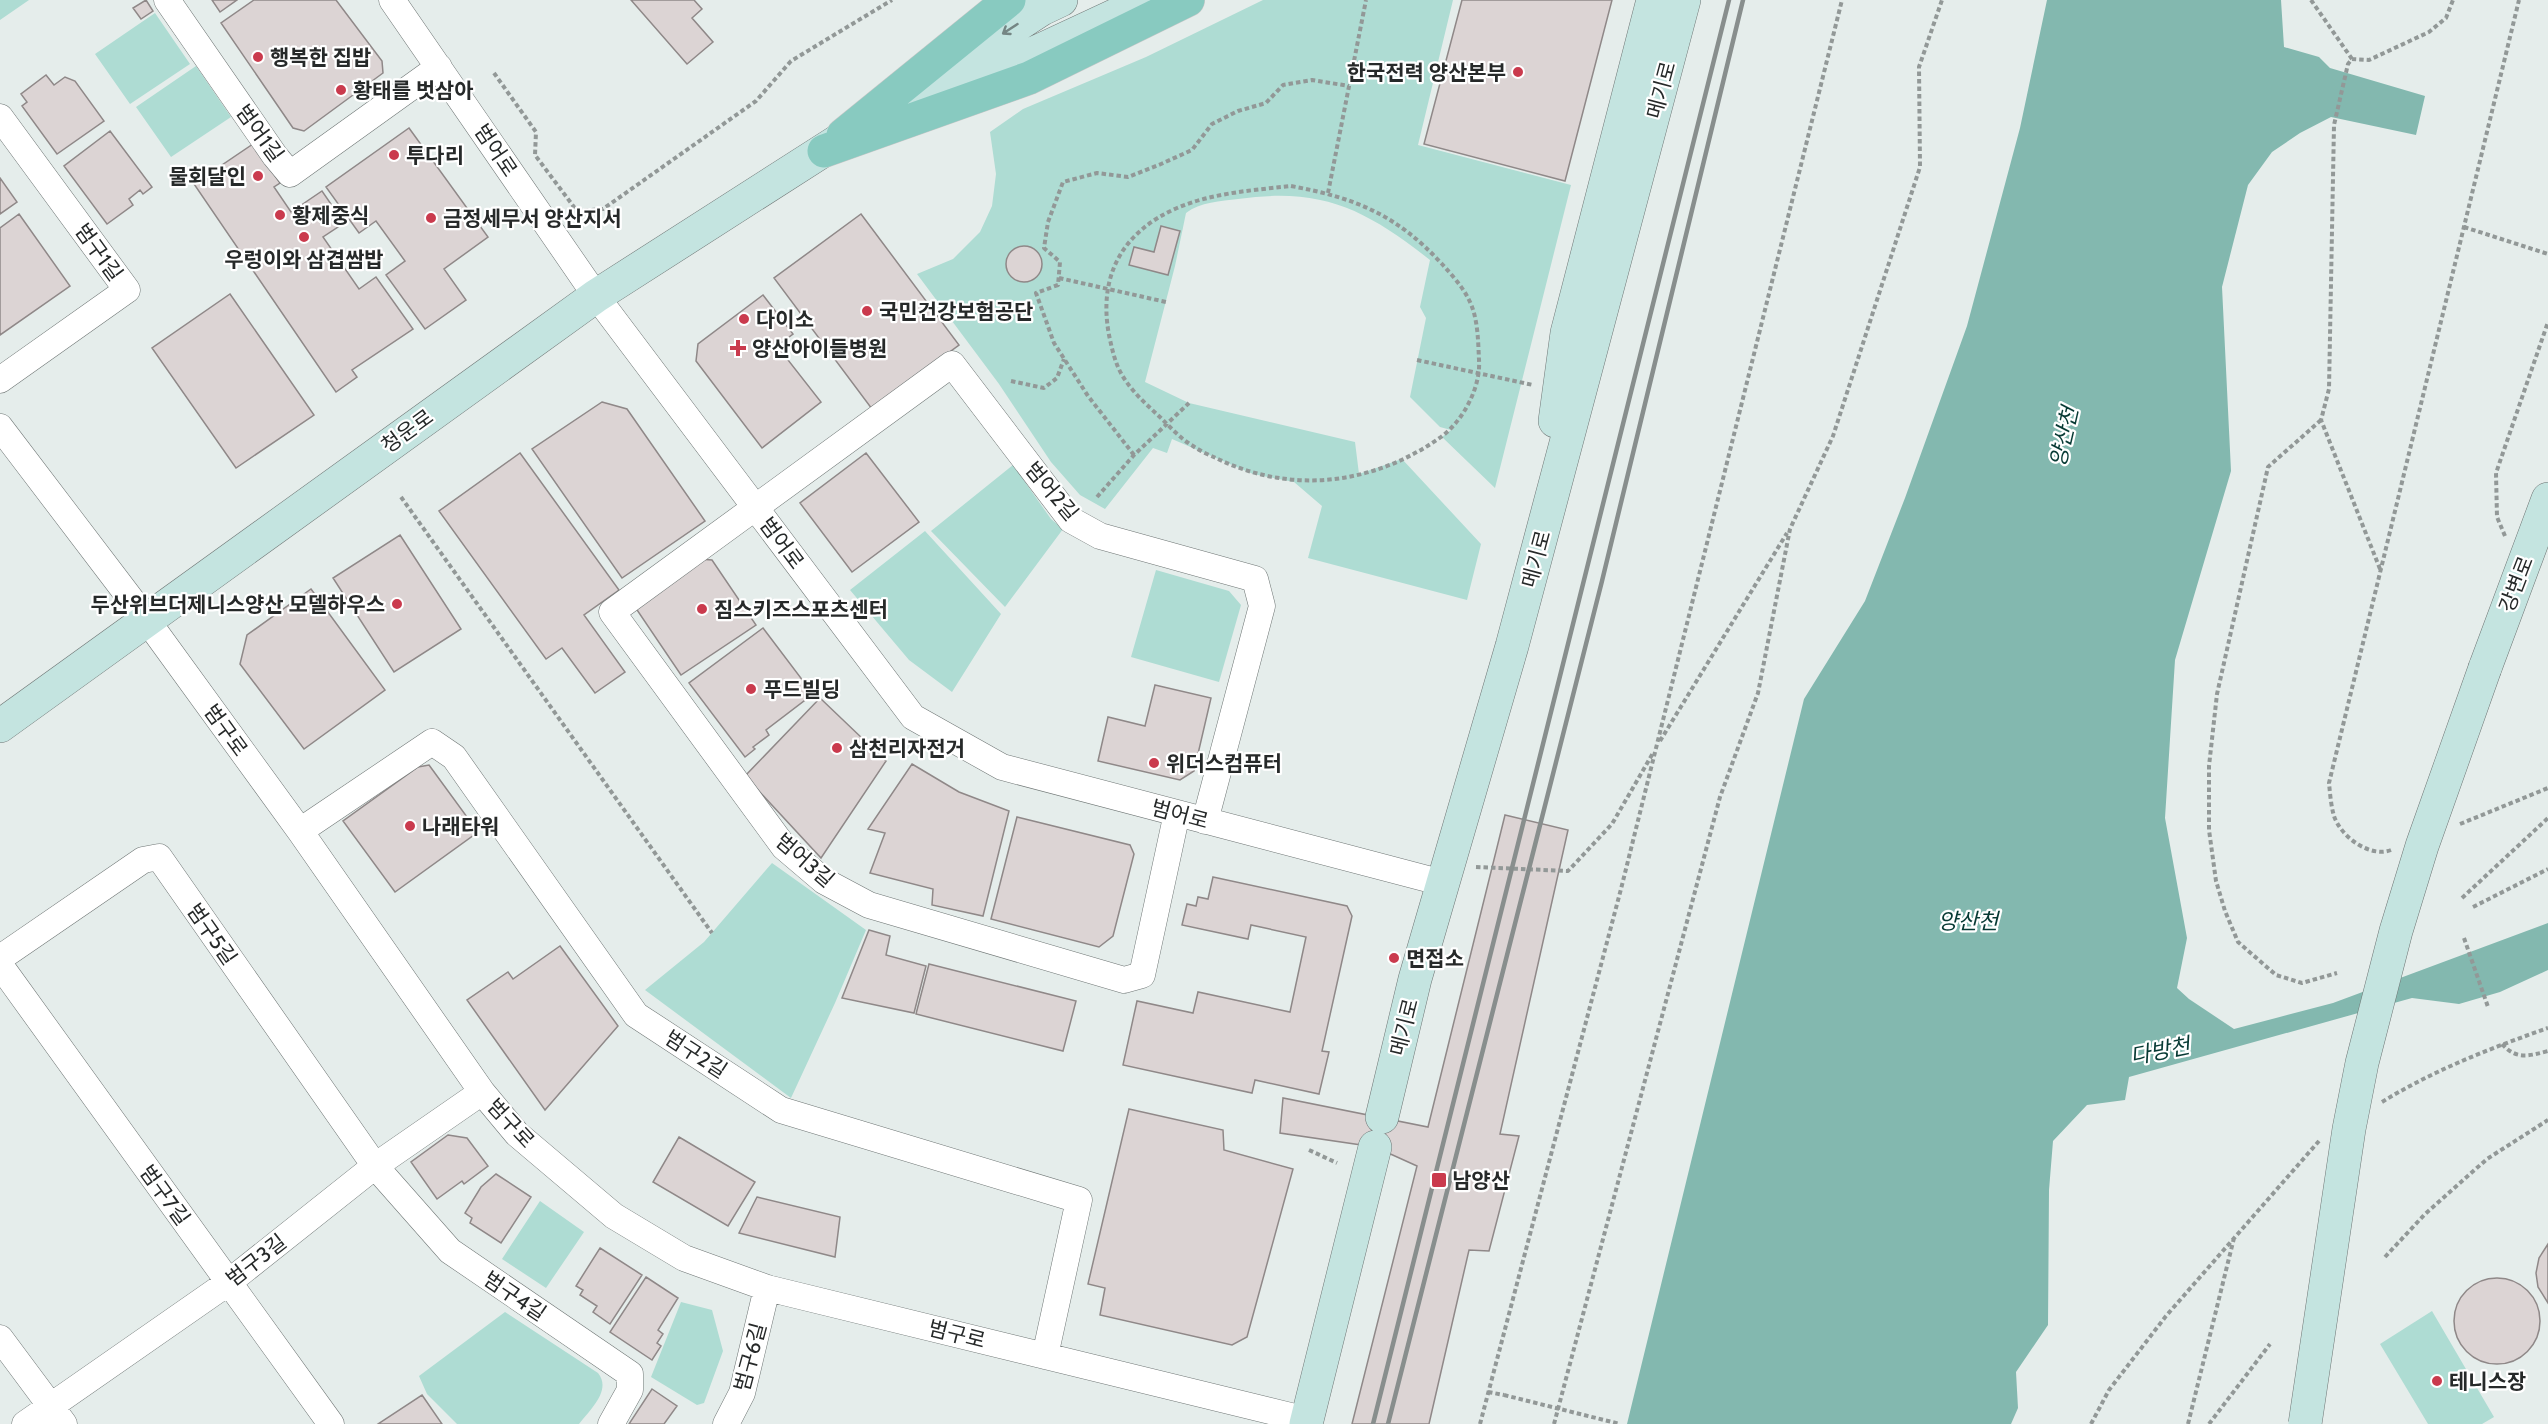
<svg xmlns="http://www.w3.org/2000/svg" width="2548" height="1424" viewBox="0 0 2548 1424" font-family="Cabin,'Noto Sans KR',sans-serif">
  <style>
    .green { fill: #aedcd3 }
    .water { fill: #83b8af }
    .building { fill: #dcd4d4; stroke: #8f8888; stroke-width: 1.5 }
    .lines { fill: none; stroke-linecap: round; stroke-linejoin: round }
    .street-casing { stroke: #6f7675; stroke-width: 27 }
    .secondary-casing { stroke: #6f7675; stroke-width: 34 }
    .primary-casing { stroke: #c7c7c7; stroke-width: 34 }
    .path { stroke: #929897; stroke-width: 4; stroke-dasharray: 4.5 3; stroke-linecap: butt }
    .street { stroke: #fff; stroke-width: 26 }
    .secondary { stroke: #c4e4e0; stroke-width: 33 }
    .primary { stroke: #88cac0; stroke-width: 33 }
    .rail { stroke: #888e8d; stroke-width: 4.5 }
    .secondary-bridge-casing { stroke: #6f7675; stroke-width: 34; stroke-linecap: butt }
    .path-bridge { stroke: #929897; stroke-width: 4; stroke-dasharray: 4.5 3; stroke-linecap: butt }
    .secondary-bridge { stroke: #c4e4e0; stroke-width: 33 }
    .oneway { stroke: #758684 }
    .poi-dot { fill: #ca3a4d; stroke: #fff; stroke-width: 2 }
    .labels { text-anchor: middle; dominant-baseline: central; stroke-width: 4.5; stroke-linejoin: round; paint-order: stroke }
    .poi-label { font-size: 21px; font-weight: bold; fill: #262929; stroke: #fff; text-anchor: start }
    .street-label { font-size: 21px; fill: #262929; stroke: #fff }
    .water-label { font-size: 22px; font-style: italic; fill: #073a34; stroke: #fff }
  </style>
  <rect width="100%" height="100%" fill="#e5edeb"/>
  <!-- green -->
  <path class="green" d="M0,0H29L0,20Z
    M1263,0H1453L1418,145L1571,185L1495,488L1442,437L1451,430L1440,427L1410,397L1426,318L1420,307L1430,260C1365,209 1322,187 1238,199C1221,201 1200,202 1186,213L1175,266L1145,382L1189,403L1355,442L1359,474L1402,459L1481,544L1467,600L1308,558L1322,506L1294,482L1253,474L1172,439L1167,453L1153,448L1105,509L1080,495L1051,462L999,384L917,274L953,259L980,232L992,206L996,174L990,132L1023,109L1146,57Z
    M155,13L190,64L130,104L95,54Z
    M196,66L231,117L171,157L136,107Z
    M1013,465L1051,519L1063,529L1005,607L931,531Z
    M925,531L1001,614L952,692L909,660L850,590Z
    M1156,570L1229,591L1241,605L1219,682L1131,657Z
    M772,863L866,930L835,1003L791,1098L645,990L704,942Z
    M540,1201L584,1232L546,1288L502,1259Z
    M681,1302L712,1310L723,1351L704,1403L697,1405L651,1377Z
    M2432,1311L2494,1417L2482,1424H2428L2380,1344Z
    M505,1312L598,1373C612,1390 590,1410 579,1424H457L427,1394L419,1376Z"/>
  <!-- water -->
  <path class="water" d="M2047,0H2281L2284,47L2319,57L2330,68L2425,96L2416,135L2331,117L2300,133L2272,152L2248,185L2222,287L2231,471L2175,660L2165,818L2187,938L2177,988L2189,999L2234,1029L2333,1003L2548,923V970L2500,992L2459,1004L2412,998L2129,1077L2125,1100L2087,1105L2053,1141L2049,1190L2048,1325L2016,1372L2018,1408L2011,1424H1627L1804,699L1865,601L1905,498L1967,326L2020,128Z"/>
  <!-- building -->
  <path class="building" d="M146,0L153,11L141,19L133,8Z
    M212,0H237L220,12Z
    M254,0H336L382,61L383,73L304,131L293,128L221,23Z
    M631,0H694L702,9L692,18L713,42L687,64Z
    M1462,0H1612L1565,181L1424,144Z
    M46,75L54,85L65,77L75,81L104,121L57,154L22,106L27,102L21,94Z
    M409,128L488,237L444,269L466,300L425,329L386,275L405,261L376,221L359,233L326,187Z
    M110,131L152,187L143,194L140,190L129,199L133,205L107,224L64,166Z
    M253,144L280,183L274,187L291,212L322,191L344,223L323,237L359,289L376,277L413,329L352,370L357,377L336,392L194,184Z
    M0,178L17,202L0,214Z
    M19,214L70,286L0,335V228Z
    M861,214L959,345L872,409L774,278Z
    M1161,226L1180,231L1168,275L1129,265L1134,247L1154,252Z
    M1006 264a18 18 0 1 1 36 0a18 18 0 1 1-36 0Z
    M230,294L314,415L236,468L152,348Z
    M763,295L793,334L777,346L821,402L762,448L696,361L698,344Z
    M602,402L627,409L705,521L622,578L532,449Z
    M520,453L619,590L584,615L625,672L595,693L562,648L546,659L439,511Z
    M866,453L919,522L852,572L800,503Z
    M400,535L461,629L394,672L333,578Z
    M699,559L712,560L756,625L681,675L633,604Z
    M311,589L385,690L304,749L240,664L247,635Z
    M763,628L813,694L766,730L769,735L753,747L755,749L745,757L689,683Z
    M1155,685L1211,698L1194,771L1180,780L1098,761L1108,717L1145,726Z
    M820,698L886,761L821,858L745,776Z
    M912,764L959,792L1009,811L983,916L932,905L933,889L870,873L885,833L868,829Z
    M429,765L478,832L395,892L343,821L418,767Z
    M1505,815L1568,830L1500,1134L1519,1136L1489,1251L1469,1250L1429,1424H1352L1417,1166L1375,1147L1280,1133L1283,1098L1428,1127Z
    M1017,817L1130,845L1134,854L1113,936L1099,947L991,919Z
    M1213,877L1347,906L1352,916L1322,1051L1329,1052L1319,1094L1255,1080L1252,1093L1123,1065L1137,1001L1193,1013L1198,992L1290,1012L1306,937L1251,925L1248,939L1182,925L1187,904L1196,906L1198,897L1208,899Z
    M869,930L890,936L886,955L926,966L914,1013L842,998Z
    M560,946L618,1026L545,1110L467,1000L508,972L513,979Z
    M929,964L1076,1001L1063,1051L916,1014Z
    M1129,1109L1223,1130L1224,1150L1293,1169L1247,1337L1232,1345L1100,1315L1105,1288L1088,1284Z
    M448,1135L467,1138L488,1166L464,1184L462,1181L437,1199L411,1162Z
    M679,1137L755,1182L728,1226L653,1182Z
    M496,1174L531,1197L501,1243L470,1223L472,1218L465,1213L481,1187Z
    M757,1197L840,1217L835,1257L739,1233Z
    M2548,1244V1303L2538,1287L2536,1273L2539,1258Z
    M600,1248L642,1275L610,1324L593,1312L597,1306L580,1295L583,1290L576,1286Z
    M646,1277L678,1298L658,1330L663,1334L657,1343L661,1346L652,1360L610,1332Z
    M2454 1321a43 43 0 1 1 86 0a43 43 0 1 1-86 0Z
    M652,1389L677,1406L664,1424H629Z
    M422,1395L442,1424H378Z"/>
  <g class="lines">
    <defs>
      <path id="street" d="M167,0L275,156L290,174L439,67
        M392,0L596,296L913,717L1002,767L1443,883
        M0,117L127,290L0,380
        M0,427L146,619L300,831L482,1092L517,1134L614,1216L684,1258L767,1288L1307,1420
        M1177,813L1142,975L1124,980L869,905L824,881L784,847L612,612L952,364L1071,520L1100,536L1255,579L1262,606L1205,821
        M300,831L432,742L454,757L636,1015L781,1110L1079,1200L1045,1356
        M0,958L143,860L159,857L375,1166L450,1251L630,1374V1390L611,1424
        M0,965L331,1424
        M0,1338L64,1424
        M25,1424L229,1282L375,1166L482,1092
        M726,1424L742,1393L767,1288"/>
      <path id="secondary" d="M915,91L1042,9L1061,0
        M942,96L1148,0
        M1555,421L1567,333L1653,0
        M2485,668L2548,499
        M0,726L596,296L849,134
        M1382,1117L1415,979L1512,646L1684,0
        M1306,1424L1375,1147"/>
      <path id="primary" d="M843,135L1009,0
        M824,151L1029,78L1188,0"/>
    </defs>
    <!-- street casing -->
    <use href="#street" class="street-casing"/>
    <!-- secondary casing -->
    <use href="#secondary" class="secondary-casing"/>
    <!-- primary casing -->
    <use href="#primary" class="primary-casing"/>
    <!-- path -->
    <path class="path" d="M2311,0L2352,59
      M494,73L536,132L535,155L577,211L603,209L756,101L791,61L892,0
      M1291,186C1356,198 1397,215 1442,264C1451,274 1462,286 1468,298C1478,316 1478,339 1479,360C1481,387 1463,421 1441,437C1373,485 1291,495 1216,458C1209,455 1200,451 1193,446C1181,439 1171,428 1161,418C1147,405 1132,392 1122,375C1115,363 1112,349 1109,335C1098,276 1122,232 1177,208C1212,193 1254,190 1291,186Z
      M1328,193L1366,0
      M2464,227L2548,254
      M1059,278L1166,302
      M1417,360L1533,385
      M1011,381L1044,388L1057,378L1064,359
      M2321,420L2268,467L2217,694L2209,766V830L2216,881L2225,911L2238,942L2276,975L2302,983L2337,973
      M1134,455L1088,396L1054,343L1036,293L1058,285L1060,262L1044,248L1048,222L1063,182L1097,173L1128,177L1161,164L1192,150L1212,124L1238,111L1266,103L1283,85L1312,80L1349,86
      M401,497L712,933
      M1097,497L1134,455L1189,403
      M2505,536L2497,517L2496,473L2548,322
      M2380,569L2321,420L2329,389L2334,125L2348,64L2352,59L2369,60L2429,32L2446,18L2453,0
      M1660,741L1787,533
      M2460,824L2548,788
      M2391,850C2370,858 2341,837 2334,816C2331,806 2330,793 2329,783L2519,0
      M1476,867L1568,871L1612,824L1653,753
      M2462,898L2548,818
      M2473,907L2548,869
      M2464,938L2488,1007
      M2502,1044C2516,1060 2529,1056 2548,1051
      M2382,1102C2434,1070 2491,1048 2548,1028
      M1309,1150L1337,1163
      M2385,1257L2425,1214L2487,1159L2548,1120
      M1488,1392L1504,1395
      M1480,1424L1621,889L1842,0
      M1554,1424L1720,797L1758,693L1790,529L1833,436L1920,167L1919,67L1942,0
      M2091,1424L2109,1390L2166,1316L2319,1141
      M2188,1424L2234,1238
      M2209,1424L2270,1344"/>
    <!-- street -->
    <use href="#street" class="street"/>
    <!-- secondary -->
    <use href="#secondary" class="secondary"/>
    <!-- primary -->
    <use href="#primary" class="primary"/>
    <!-- rail -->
    <path class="rail" d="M1373,1424L1729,0
      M1388,1424L1602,581L1743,0"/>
    <defs>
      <path id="secondary-bridge" d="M2305,1424L2349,1129L2362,1063L2396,931L2422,846L2485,668"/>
    </defs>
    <!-- secondary-bridge casing -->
    <use href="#secondary-bridge" class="secondary-bridge-casing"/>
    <!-- path-bridge -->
    <path class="path-bridge" d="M1504,1395L1620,1424"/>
    <!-- secondary-bridge -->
    <use href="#secondary-bridge" class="secondary-bridge"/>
  </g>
  <!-- one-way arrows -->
  <defs><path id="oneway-shaft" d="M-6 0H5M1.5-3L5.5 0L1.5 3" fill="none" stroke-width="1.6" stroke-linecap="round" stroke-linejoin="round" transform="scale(1.5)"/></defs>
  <use class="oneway" href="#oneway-shaft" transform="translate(1010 29) rotate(147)"/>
  <!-- markers -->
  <g class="poi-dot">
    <circle cx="258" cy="57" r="6"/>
    <circle cx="1518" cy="72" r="6"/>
    <circle cx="341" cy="90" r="6"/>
    <circle cx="394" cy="155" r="6"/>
    <circle cx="258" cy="176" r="6"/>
    <circle cx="280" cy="215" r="6"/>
    <circle cx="431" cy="218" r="6"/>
    <circle cx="304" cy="237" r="6"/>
    <circle cx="867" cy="311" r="6"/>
    <circle cx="744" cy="319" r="6"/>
    <path d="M735 339h6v6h6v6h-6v6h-6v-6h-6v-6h6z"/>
    <circle cx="397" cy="604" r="6"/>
    <circle cx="702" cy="609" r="6"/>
    <circle cx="751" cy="689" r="6"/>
    <circle cx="837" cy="748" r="6"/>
    <circle cx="1154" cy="763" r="6"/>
    <circle cx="410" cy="826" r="6"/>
    <circle cx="1394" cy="958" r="6"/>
    <rect x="1431" y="1172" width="16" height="16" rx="3"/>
    <circle cx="2437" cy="1381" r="6"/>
  </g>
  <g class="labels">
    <!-- poi labels -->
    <g class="poi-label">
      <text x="270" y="57">행복한 집밥</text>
      <text x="1506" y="72" text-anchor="end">한국전력 양산본부</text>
      <text x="353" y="90">황태를 벗삼아</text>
      <text x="406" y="155">투다리</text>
      <text x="246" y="176" text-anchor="end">물회달인</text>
      <text x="292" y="215">황제중식</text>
      <text x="443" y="218">금정세무서 양산지서</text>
      <text x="304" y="259" text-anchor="middle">우렁이와 삼겹쌈밥</text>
      <text x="879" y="311">국민건강보험공단</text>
      <text x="756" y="319">다이소</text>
      <text x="752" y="348">양산아이들병원</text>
      <text x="385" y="604" text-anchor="end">두산위브더제니스양산 모델하우스</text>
      <text x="714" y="609">짐스키즈스포츠센터</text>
      <text x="763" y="689">푸드빌딩</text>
      <text x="849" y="748">삼천리자전거</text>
      <text x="1166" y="763">위더스컴퓨터</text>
      <text x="422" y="826">나래타워</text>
      <text x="1406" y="958">면접소</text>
      <text x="1452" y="1180">남양산</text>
      <text x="2449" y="1381">테니스장</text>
    </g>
    <!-- street labels -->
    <g class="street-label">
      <text transform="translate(1661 90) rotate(-75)">메기로</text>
      <text transform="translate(260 133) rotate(54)">범어1길</text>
      <text transform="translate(496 150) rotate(56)">범어로</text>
      <text transform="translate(99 252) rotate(54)">범구1길</text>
      <text transform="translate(407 431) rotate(-36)">청운로</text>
      <text transform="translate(1052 491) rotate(50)">범어2길</text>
      <text transform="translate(782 543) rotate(53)">범어로</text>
      <text transform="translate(1536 559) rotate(-75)">메기로</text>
      <text transform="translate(2516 584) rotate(-69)">강변로</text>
      <text transform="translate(226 730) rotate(54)">범구로</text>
      <text transform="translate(1180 814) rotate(15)">범어로</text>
      <text transform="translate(805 860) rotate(41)">범어3길</text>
      <text transform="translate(212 934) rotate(55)">범구5길</text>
      <text transform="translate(1404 1027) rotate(-76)">메기로</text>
      <text transform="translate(696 1054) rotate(33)">범구2길</text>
      <text transform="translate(511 1123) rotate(47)">범구로</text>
      <text transform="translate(165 1195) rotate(54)">범구7길</text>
      <text transform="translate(256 1260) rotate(-38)">범구3길</text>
      <text transform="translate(515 1296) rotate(34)">범구4길</text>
      <text transform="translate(957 1334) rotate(14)">범구로</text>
      <text transform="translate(750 1357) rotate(-75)">범구6길</text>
    </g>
    <!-- water labels -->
    <g class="water-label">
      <text transform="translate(2064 437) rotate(-77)">양산천</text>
      <text x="1968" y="921">양산천</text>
      <text transform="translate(2160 1051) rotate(-11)">다방천</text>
    </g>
  </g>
</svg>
